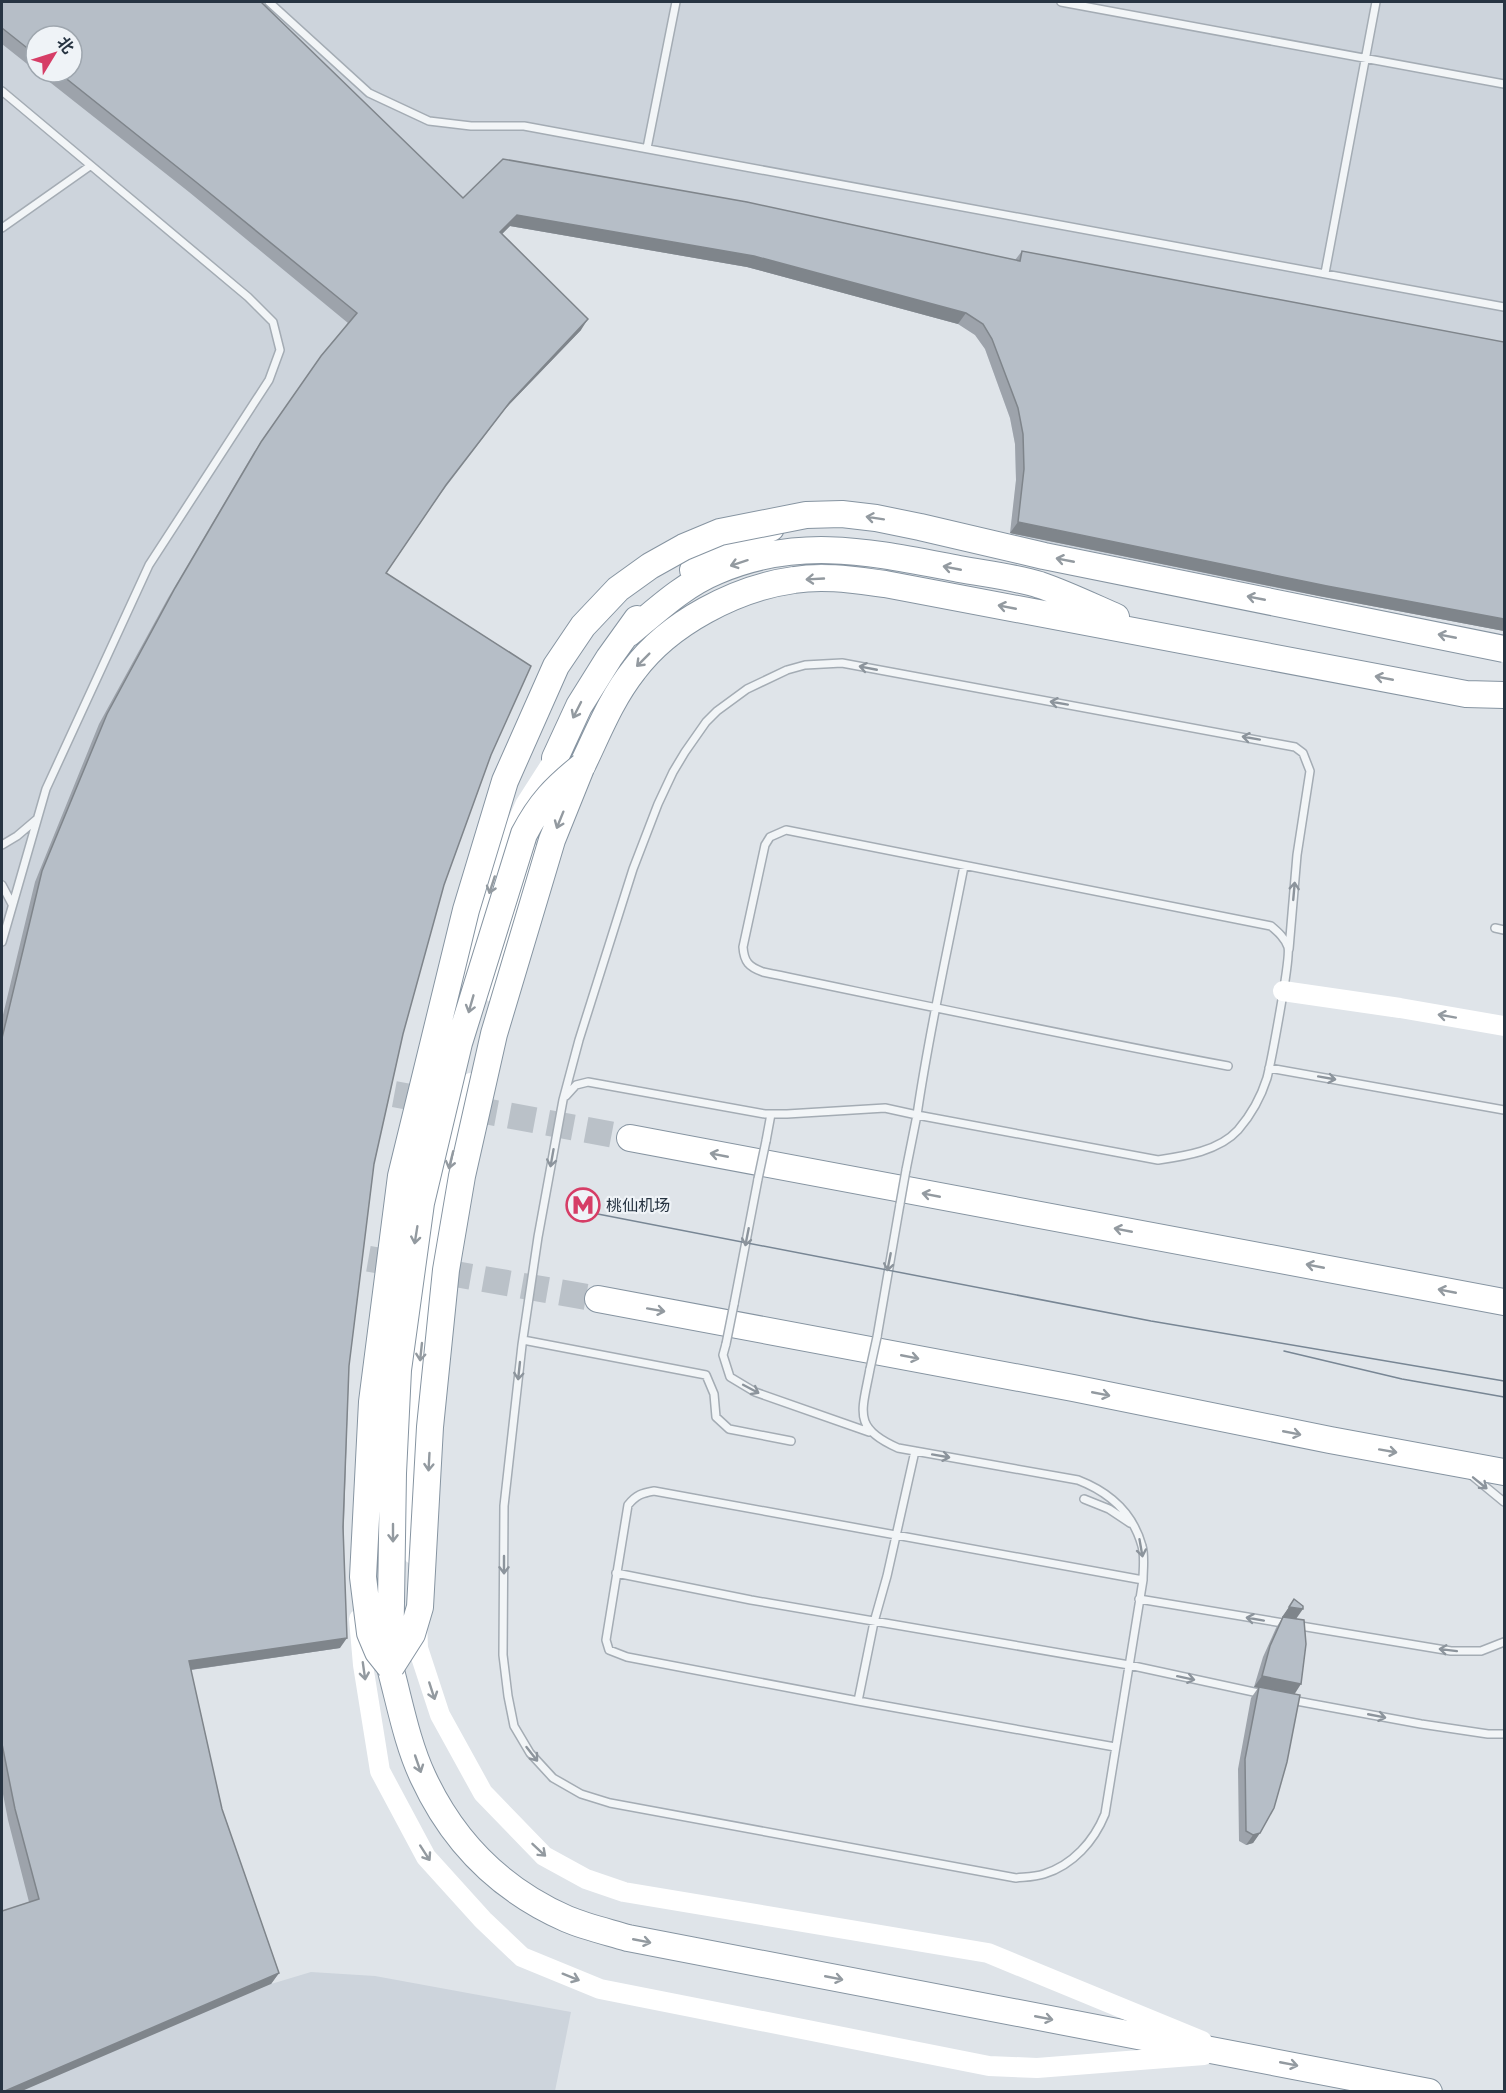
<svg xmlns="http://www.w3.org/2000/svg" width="1506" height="2093" viewBox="0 0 1506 2093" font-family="'Titillium Web','Noto Sans SC',sans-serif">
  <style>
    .built { fill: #cdd4dc; fill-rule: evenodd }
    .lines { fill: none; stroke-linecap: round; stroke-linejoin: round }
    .highway-tunnel { stroke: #bac1c8; stroke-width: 26; stroke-dasharray: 26 13; stroke-linecap: butt }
    .lane-casing { stroke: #a4acb4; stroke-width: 10 }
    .highway-casing { stroke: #8694a1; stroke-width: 28 }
    .lane { stroke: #f2f5f7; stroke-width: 7 }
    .secondary { stroke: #fff; stroke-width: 20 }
    .highway { stroke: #fff; stroke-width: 26 }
    .tram { stroke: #788694; stroke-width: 1.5 }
    .lane-bridge-casing { stroke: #a4acb4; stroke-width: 10; stroke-linecap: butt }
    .highway-bridge-casing { stroke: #8694a1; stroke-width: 28; stroke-linecap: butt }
    .lane-bridge { stroke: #f2f5f7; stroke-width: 7 }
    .highway-bridge { stroke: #fff; stroke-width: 26 }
    .wall { fill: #9da3ab }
    .shaded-wall { fill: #7f858b }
    .building { fill: #b6bec7; stroke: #7f858b; stroke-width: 1.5 }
    .oneway { stroke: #939aa0 }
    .oneway2 { stroke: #8c949c }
    .labels { text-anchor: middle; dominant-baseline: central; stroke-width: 4.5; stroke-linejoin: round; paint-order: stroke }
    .poi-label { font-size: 16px; fill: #273442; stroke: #eff3f7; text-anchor: start }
  </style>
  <rect width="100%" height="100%" fill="#dfe4e9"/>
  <!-- built -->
  <path class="built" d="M2,2H1504V631L1010,538L1016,480L1015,444L1010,418L985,349L975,335L958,324L747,267L510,226L493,242L581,330L502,412L439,496L378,583L484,766L436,896L367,1174L342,1377L340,1648L183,1671L271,1984L311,1972L375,1976L571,2012L555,2091L2,2092ZM36,36H72V72H36Z"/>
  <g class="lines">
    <!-- highway-tunnel -->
    <path class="highway-tunnel" d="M356,1087L630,1138
      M330,1252L598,1299"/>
    <defs>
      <path id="lane" d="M269,2L369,93L429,121L471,126H524L1504,307
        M1061,2L1504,84
        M2,91L248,297L273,322L280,350L269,380L149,565L46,789L2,942
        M647,148L676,2
        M2,228L90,166
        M1325,273L1376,2
        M2,845L17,836L37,819
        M964,866C948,949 929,1031 917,1115L1158,1160C1185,1156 1219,1151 1238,1130C1251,1115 1261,1097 1267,1078C1271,1062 1291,958 1288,947C1285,938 1278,932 1271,926L786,830L770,837L765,845L743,947C744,962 749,967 763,972C918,1004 1073,1037 1228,1066
        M2,885L12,904
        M1495,928L1504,930
        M1269,1068L1504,1110
        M566,1096L576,1085L588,1082L765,1114H787L885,1108L917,1115L906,1170
        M766,1141L771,1114
        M734,1304L758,1179
        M877,1337L900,1204
        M523,1340L706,1375L714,1394L716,1417L729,1429L791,1441
        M726,1344L723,1355L730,1377L755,1392L869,1432
        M870,1369C862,1412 852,1428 898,1448L1078,1480C1109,1492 1133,1513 1142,1546C1145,1556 1143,1569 1143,1580L1105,1814C1094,1841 1073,1865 1044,1874C1035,1877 1025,1877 1016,1878L610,1803L581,1794L553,1778L530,1753L514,1726L508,1696L503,1655L504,1506L522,1345L538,1237L563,1100L579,1040L633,869L658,804L673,772L685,752L706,722L717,711L747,689L787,670L805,665L842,663L1295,747L1303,753L1310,771L1297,855L1289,949
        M915,1451L887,1576L874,1622L858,1701L1115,1747
        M1470,1474L1504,1502
        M1084,1499L1109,1509L1130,1523
        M616,1573L751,1600L1129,1665L1263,1694
        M1139,1599L1451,1651H1481L1504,1642
        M1291,1700L1421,1724L1488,1734H1504
        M858,1701L627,1657L609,1650L606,1640L628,1505C636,1495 642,1493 654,1491L1143,1580"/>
      <path id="highway" d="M693,570L727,546L771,528
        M628,634C656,611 683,585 717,571C801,535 874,553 959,569C986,574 1015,577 1040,585C1066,594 1091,606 1116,617
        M555,758L579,706L609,658L637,619
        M582,766C598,733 611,699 634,670C669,623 736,588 794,580C824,575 854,580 885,584L1466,694L1504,695
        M630,1138L1504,1302
        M598,1299L1073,1388L1330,1440L1504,1472
        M390,1667C400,1704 407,1743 423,1777C453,1842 501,1890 567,1919C586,1927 608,1932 628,1938L1429,2092"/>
    </defs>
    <!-- lane casing -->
    <use href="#lane" class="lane-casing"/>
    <!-- highway casing -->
    <use href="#highway" class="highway-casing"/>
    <!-- lane -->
    <use href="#lane" class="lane"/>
    <!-- secondary -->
    <path class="secondary" d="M458,986L499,863L525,805L555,758
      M1283,991L1400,1008L1504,1026
      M494,993L530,853
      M413,1554L409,1470L436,1217L471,1083
      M359,1619L363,1665L380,1771L426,1857L483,1920L522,1957L600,1989L989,2066L1037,2068L1204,2055
      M417,1622L418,1648L440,1715L483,1793L544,1856L586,1879L624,1892L988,1953L1202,2041"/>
    <!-- highway -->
    <use href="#highway" class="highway"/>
    <!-- tram -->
    <path class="tram" d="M572,1209L1151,1321L1504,1381
      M1284,1351L1402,1379L1504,1397"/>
    <defs>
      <path id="lane-bridge" d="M758,1179L766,1141
        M900,1204L906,1170
        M726,1344L734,1304
        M870,1369L877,1337"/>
      <path id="highway-bridge" d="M390,1667L378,1652L370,1633L363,1577L372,1402L401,1176L466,910L505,781L556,666L583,626L618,589L650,566L684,547L720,532L806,515L842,514L876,518L920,527L1044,556L1504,649
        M390,1667L393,1473L398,1370L421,1203L459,1043L524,834C540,803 555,788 582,766
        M391,1667L412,1634L420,1607L430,1427L446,1270L462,1176L494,1034L552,840L581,768"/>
    </defs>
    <!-- lane-bridge casing -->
    <use href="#lane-bridge" class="lane-bridge-casing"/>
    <!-- highway-bridge casing -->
    <use href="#highway-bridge" class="highway-bridge-casing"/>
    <!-- lane-bridge -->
    <use href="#lane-bridge" class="lane-bridge"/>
    <!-- highway-bridge -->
    <use href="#highway-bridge" class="highway-bridge"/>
  </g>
  <!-- wall -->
  <path class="wall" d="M2,2L463,198L1015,260L1022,251L1504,342V631L1319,596L1010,533L1016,480L1015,444L1010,418L985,349L975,335L958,324L747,267L510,226L502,234L581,330L502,412L440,494L386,573L491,755L444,885L403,1034L374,1164L349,1366L340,1648L191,1670L222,1809L279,1973L271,1984L29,1902L8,1820L2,1789V1019L35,882L99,724L168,598L254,452L321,356L348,323L189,192L37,72H72L36,36V71L2,44Z
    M1294,1599L1296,1619L1294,1694L1260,1833L1253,1843L1246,1845L1239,1841L1238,1769L1251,1698L1258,1688L1254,1687L1263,1657L1276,1628Z"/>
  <!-- shaded-wall -->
  <path class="shaded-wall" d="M517,215L754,256L966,313L958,324L747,267L510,226L493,243L500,232Z
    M588,319L581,330L502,412L439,496L510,402Z
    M1018,522L1504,619V631L1319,596L1010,533Z
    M1289,1607L1303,1609L1296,1619L1282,1617Z
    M347,1638L340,1648L182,1671L189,1661Z
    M1262,1676L1301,1684L1294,1695L1254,1687Z
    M1260,1833L1253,1843L1246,1845L1253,1835Z
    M279,1973L271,1984L22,2091H5Z"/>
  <!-- building -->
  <path class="building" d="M2,2H261L463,198L503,159L747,202L1020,261L1022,251L1504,342V619L1327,586L1018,522L1024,469L1023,434L1018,408L992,339L983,324L966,313L754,256L517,215L500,232L588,319L510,402L446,485L386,573L531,666L491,755L444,885L403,1034L374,1164L349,1366L343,1527L347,1638L189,1661L222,1809L279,1973L5,2091H2V1911L39,1899L15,1809L2,1744V1038L42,871L107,714L175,588L261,442L321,356L357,313L196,182L58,72H72V36H36V55L2,28Z
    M1294,1599L1303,1606V1609L1289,1607Z
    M1283,1617L1304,1620L1306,1644L1301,1684L1262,1676L1270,1646Z
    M1259,1687L1300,1695L1287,1762L1274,1808L1260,1833L1253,1835L1246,1831L1245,1759Z"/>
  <!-- one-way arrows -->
  <defs><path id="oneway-shaft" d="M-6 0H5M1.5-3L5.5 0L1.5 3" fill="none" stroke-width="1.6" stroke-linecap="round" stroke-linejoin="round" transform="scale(1.5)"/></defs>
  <g class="oneway">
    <use href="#oneway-shaft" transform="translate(875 518) rotate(-171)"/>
    <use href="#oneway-shaft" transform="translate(1065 560) rotate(-169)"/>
    <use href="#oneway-shaft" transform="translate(739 563) rotate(162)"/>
    <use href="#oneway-shaft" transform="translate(952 568) rotate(-169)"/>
    <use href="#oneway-shaft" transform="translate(815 579) rotate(177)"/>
    <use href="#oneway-shaft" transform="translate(1256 598) rotate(-169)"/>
    <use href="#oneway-shaft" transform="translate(1007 607) rotate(-169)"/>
    <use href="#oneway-shaft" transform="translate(1447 636) rotate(-169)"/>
    <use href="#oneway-shaft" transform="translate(643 660) rotate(135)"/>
    <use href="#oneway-shaft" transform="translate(1384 678) rotate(-169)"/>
    <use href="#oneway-shaft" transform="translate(577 710) rotate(117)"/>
    <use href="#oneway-shaft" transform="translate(560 820) rotate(112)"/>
    <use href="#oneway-shaft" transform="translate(492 885) rotate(108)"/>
    <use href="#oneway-shaft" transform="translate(471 1004) rotate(106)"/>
    <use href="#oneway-shaft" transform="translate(1447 1016) rotate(-170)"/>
    <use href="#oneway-shaft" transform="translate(719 1155) rotate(-169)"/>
    <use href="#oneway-shaft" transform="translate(451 1160) rotate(104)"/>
    <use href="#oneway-shaft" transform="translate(931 1195) rotate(-169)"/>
    <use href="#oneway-shaft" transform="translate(1123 1230) rotate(-169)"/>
    <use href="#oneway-shaft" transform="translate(416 1235) rotate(99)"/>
    <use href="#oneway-shaft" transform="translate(1315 1266) rotate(-169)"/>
    <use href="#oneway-shaft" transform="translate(1447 1291) rotate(-169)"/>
    <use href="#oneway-shaft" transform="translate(656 1310) rotate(10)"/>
    <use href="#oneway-shaft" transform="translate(421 1352) rotate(96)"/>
    <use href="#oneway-shaft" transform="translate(910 1357) rotate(11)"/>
    <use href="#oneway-shaft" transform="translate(1101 1394) rotate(11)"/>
    <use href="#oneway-shaft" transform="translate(1292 1433) rotate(11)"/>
    <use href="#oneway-shaft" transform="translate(1388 1451) rotate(10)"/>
    <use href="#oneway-shaft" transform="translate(429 1462) rotate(93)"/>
    <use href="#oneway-shaft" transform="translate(393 1533) rotate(90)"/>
    <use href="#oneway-shaft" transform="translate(364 1671) rotate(82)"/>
    <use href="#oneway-shaft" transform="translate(432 1691) rotate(72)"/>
    <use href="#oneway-shaft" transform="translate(418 1764) rotate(71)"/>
    <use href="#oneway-shaft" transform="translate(539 1850) rotate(43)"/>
    <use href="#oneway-shaft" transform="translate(425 1853) rotate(57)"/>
    <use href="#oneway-shaft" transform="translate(642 1941) rotate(11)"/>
    <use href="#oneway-shaft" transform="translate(571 1977) rotate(22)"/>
    <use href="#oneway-shaft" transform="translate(834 1978) rotate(11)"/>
    <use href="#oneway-shaft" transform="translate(1044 2018) rotate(11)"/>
    <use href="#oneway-shaft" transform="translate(1289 2064) rotate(11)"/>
  </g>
  <g class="oneway2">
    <use href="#oneway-shaft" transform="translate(868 668) rotate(-169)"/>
    <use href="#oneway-shaft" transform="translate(1059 703) rotate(-170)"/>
    <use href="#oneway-shaft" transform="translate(1251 738) rotate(-170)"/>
    <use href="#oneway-shaft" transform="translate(1294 891) rotate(-85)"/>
    <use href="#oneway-shaft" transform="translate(1327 1078) rotate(10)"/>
    <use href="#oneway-shaft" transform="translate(552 1158) rotate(100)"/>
    <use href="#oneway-shaft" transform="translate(747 1237) rotate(101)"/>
    <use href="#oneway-shaft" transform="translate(889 1262) rotate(101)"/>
    <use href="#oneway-shaft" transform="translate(519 1371) rotate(96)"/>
    <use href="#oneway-shaft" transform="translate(751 1389) rotate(28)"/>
    <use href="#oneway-shaft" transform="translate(941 1456) rotate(10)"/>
    <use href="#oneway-shaft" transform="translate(1480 1483) rotate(39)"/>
    <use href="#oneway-shaft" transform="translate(1141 1548) rotate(80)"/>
    <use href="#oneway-shaft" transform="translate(504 1565) rotate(90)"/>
    <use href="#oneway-shaft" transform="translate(1255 1619) rotate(-170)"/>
    <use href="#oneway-shaft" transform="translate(1448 1650) rotate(-173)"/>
    <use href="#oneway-shaft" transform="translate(1186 1678) rotate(12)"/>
    <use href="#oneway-shaft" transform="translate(1377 1716) rotate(11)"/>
    <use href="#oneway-shaft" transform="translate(532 1754) rotate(52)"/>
  </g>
  <!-- icons -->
  <defs>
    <symbol id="metro-ring" viewBox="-11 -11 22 22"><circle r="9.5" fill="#eff3f7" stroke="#d63d66" stroke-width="1.5"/><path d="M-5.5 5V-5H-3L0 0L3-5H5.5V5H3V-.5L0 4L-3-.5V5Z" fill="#d63d66"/></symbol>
  </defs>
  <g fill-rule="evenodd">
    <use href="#metro-ring" x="564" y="1186" width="38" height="38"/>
  </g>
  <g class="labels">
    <!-- poi labels -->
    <g class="poi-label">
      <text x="606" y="1205">桃仙机场</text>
    </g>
  </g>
  <!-- border -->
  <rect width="1506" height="2093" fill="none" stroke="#273442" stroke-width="6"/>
  <!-- north arrow -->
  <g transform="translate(54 54) rotate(52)"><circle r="28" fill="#eff3f7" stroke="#9fa7af" stroke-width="1.5"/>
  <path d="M0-4.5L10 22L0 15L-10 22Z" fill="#d63d66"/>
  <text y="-9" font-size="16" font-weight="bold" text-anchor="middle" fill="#273442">北</text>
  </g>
</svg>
